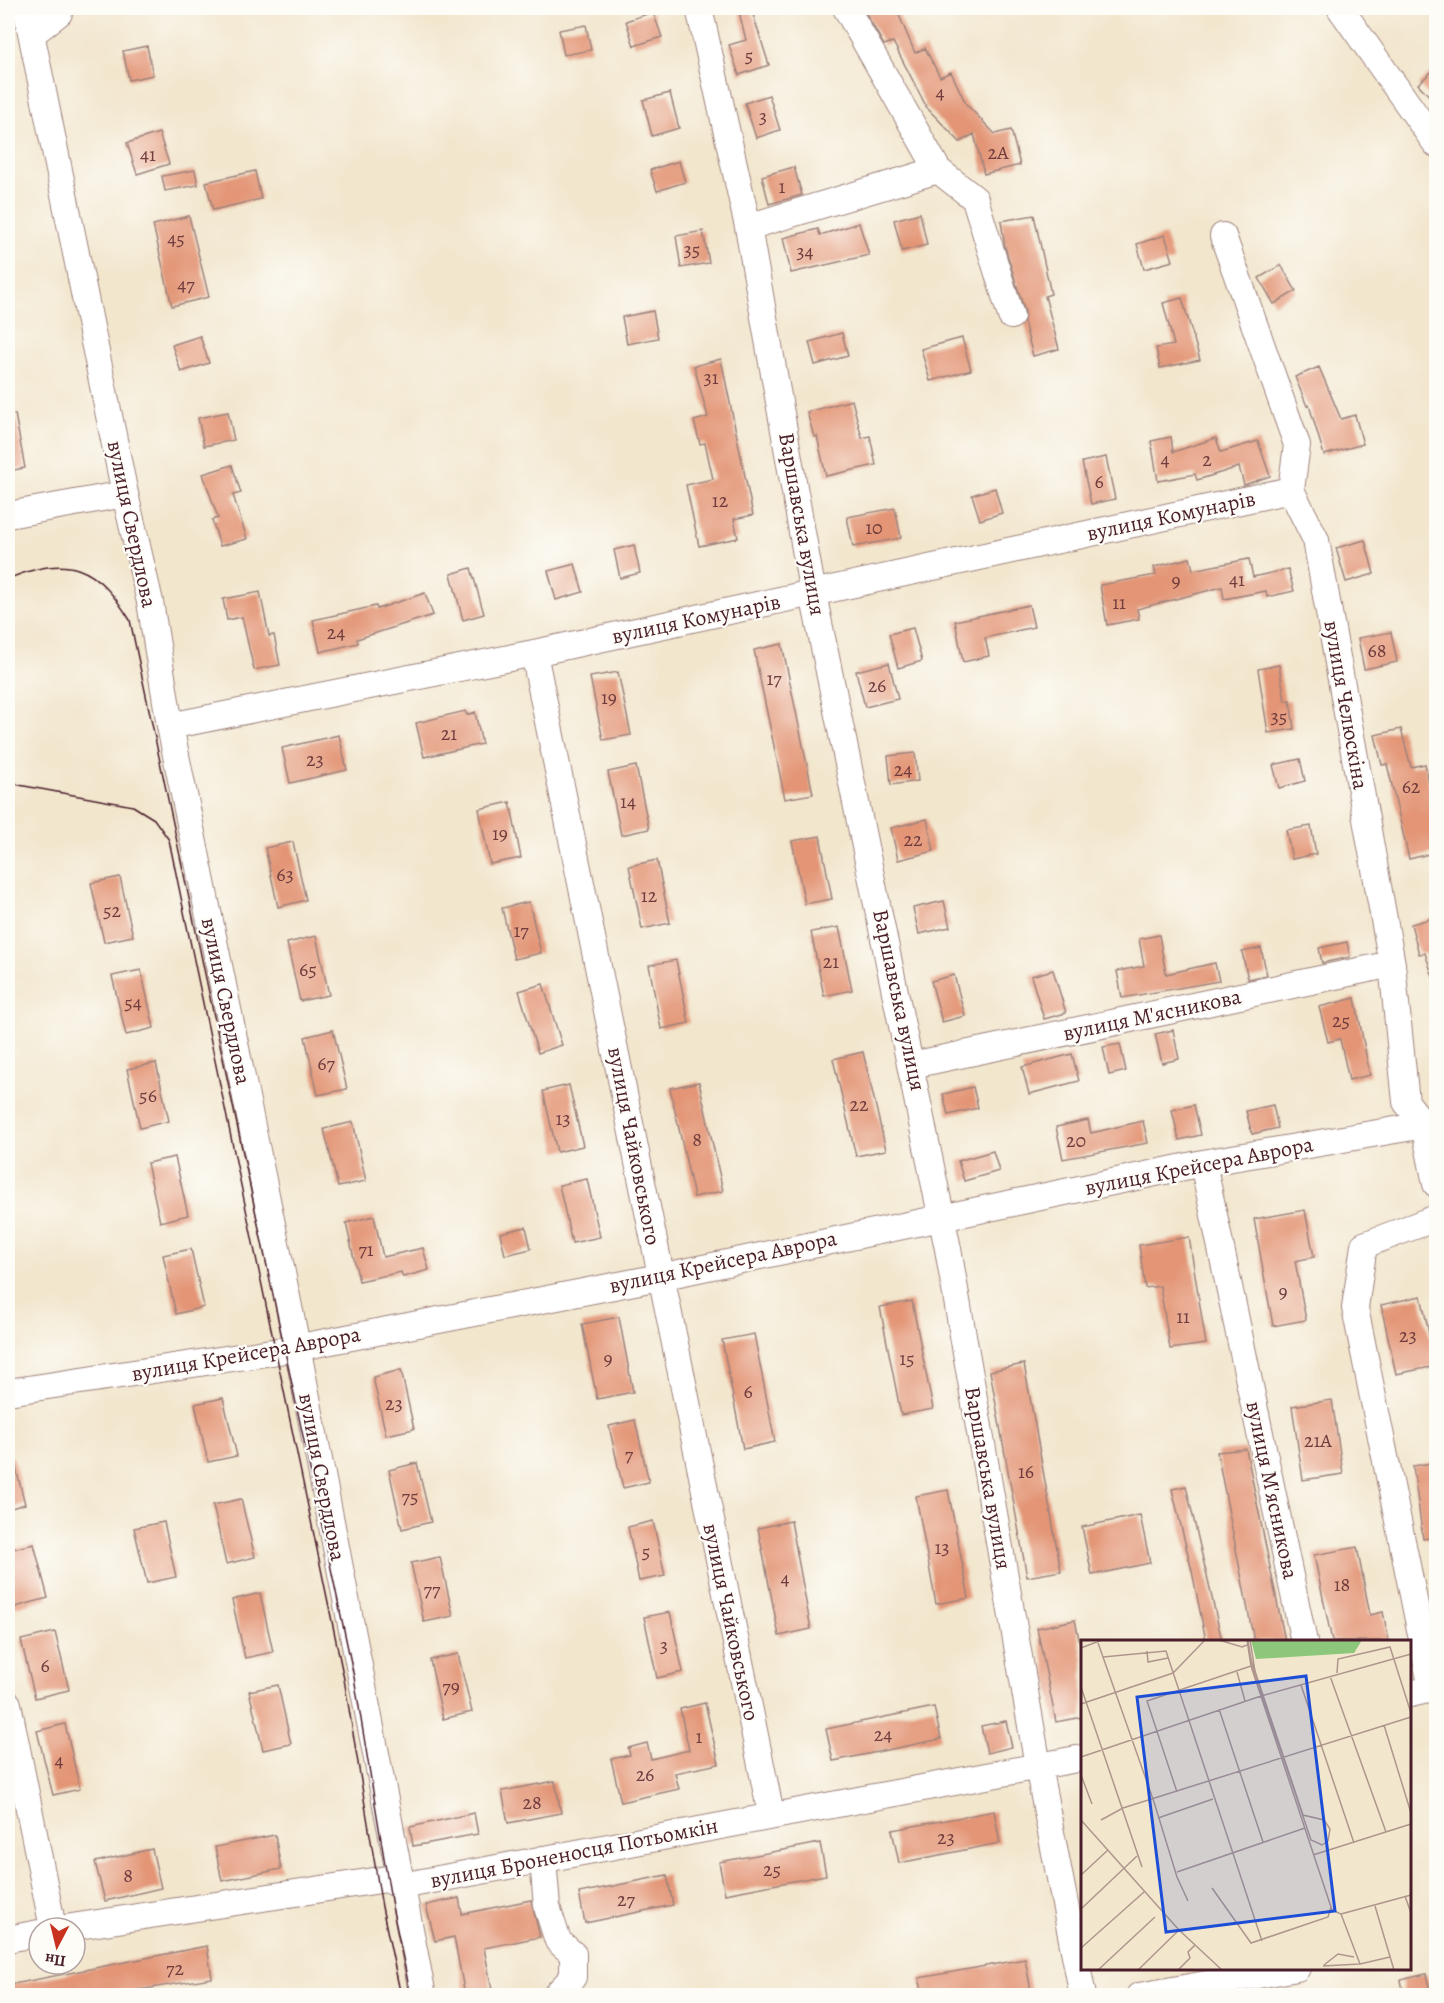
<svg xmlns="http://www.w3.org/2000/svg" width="1444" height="2003" viewBox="0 0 1444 2003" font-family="Alegreya,serif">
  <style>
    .building { fill: #e39576 }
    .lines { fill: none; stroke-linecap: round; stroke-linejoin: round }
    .minor-casing { stroke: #9e827c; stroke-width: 28 }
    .minor { stroke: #fff; stroke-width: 26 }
    .tram { stroke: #4a1f2b; stroke-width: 1.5 }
    .labels { text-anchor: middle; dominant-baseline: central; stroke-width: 4.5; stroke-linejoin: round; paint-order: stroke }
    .number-label { font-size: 20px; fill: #703c3e }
    .street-label { font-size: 22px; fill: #4a1f2b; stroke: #fdfcf7 }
    .inset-road { fill: none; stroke: #af968c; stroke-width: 1.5 }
    .view { fill: #1d4ed8; fill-opacity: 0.15; stroke: #1d4ed8; stroke-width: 3 }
    .inset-edge { fill: none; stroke: #4a1f2b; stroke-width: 3 }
  </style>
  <rect width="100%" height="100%" fill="#fdfcf7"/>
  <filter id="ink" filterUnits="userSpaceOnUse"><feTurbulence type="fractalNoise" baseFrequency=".0167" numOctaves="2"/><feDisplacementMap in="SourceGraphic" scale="12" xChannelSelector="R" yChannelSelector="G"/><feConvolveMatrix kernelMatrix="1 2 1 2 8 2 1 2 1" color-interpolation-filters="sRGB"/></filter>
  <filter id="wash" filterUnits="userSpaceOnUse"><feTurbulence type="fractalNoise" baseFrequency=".008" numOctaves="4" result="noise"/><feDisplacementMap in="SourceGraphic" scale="24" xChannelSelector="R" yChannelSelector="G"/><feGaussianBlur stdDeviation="1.35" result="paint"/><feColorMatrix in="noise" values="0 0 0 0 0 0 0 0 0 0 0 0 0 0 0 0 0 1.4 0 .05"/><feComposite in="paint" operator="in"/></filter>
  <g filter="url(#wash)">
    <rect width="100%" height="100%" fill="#f2e6cd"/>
    <g id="blocks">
      <!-- building -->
      <path class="building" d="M738,8H751L769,65L739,75L729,45L746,40Z
        M863,8H896L915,53L925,48L940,77L951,72L966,104L995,134L1011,130L1020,165L984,174L974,134L960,142L927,108L893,42L884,45Z
        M653,12L662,37L634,46L626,21Z
        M586,25L591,50L564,55L559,30Z
        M147,46L153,75L129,80L123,51Z
        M1437,67V104L1418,84Z
        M670,93L679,128L652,136L643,100Z
        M769,95L780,130L756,138L745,103Z
        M159,133L169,164L137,174L127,143Z
        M679,161L685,182L657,191L650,170Z
        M794,167L802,195L769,204L762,176Z
        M195,170L198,185L165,191L162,176Z
        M255,171L261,199L213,210L206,182Z
        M920,213L927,245L902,251L894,220Z
        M1034,215L1051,294L1045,296L1059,349L1033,356L1024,322L1025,312L1005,247L1001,221Z
        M189,216L209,297L172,306L153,225Z
        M859,223L869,255L791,273L783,238L818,229L820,235Z
        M703,231L709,263L681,268L676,236Z
        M1165,235L1173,261L1144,269L1137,244Z
        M1281,265L1296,291L1274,304L1259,278Z
        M1182,298L1200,360L1160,368L1156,348L1174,345L1163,303Z
        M653,311L658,338L627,344L622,317Z
        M842,333L848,356L815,365L809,342Z
        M200,336L209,363L181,372L172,345Z
        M962,338L971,370L930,381L921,349Z
        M721,359L753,515L734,519L738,538L699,546L686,485L713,479L705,443L700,444L694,421L708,417L694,366Z
        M1319,367L1341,419L1355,415L1363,444L1324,455L1309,405L1307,406L1295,377Z
        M852,400L862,438L870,436L876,465L826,476L817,436L814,437L807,412Z
        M228,412L234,440L204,446L198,418Z
        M15,414L25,468L8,471V415Z
        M1171,437L1173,452L1216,438L1221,452L1258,441L1270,476L1244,485L1239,467L1197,480L1195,474L1158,481L1151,441Z
        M1106,457L1115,499L1091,504L1082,462Z
        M232,465L241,493L233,495L247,539L220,546L212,520L218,518L203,474Z
        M995,488L1002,513L980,520L972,495Z
        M895,508L901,538L853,547L847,517Z
        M1365,540L1374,574L1346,582L1336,548Z
        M634,545L640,573L620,578L614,550Z
        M1190,558L1193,570L1249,559L1253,577L1288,569L1294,591L1267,597L1266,591L1224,599L1222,587L1137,609L1139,619L1107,625L1100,585L1156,575L1154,567Z
        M575,564L583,592L556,600L548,571Z
        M471,568L484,614L463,620L451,574Z
        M260,592L269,636L274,635L280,665L254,670L242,617L227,620L223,599Z
        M425,593L433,615L357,639L358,643L320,652L313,620L376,606L377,609Z
        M1029,605L1034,627L985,638L989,656L963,662L955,621Z
        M913,628L922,661L898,668L889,634Z
        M1391,632L1397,662L1364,669L1358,638Z
        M782,644L813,794L785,799L754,650Z
        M889,663L898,699L865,707L856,671Z
        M1279,665L1285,701L1290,700L1294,729L1268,733L1258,669Z
        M618,672L631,735L603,740L590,677Z
        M465,711L467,715L475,712L482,744L424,757L416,723Z
        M1401,729L1411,767L1425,764L1437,817V852L1409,859L1387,764L1382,765L1375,735Z
        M339,735L347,770L290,783L282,748Z
        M915,753L918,781L891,785L888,756Z
        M1300,759L1305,781L1279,788L1273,765Z
        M636,766L649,829L621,835L608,772Z
        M510,802L521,858L490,864L479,809Z
        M927,819L934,851L898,860L891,828Z
        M1311,826L1316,854L1292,859L1286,830Z
        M820,836L832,899L805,904L792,841Z
        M293,842L306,900L278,907L265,848Z
        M657,860L670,923L642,929L629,866Z
        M120,877L133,936L104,942L91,883Z
        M944,901L950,927L919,934L913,908Z
        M529,902L541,953L514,959L502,908Z
        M1437,917V980H1434L1425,953L1419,954L1411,924Z
        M839,927L852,990L824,996L811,932Z
        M1159,935L1166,974L1215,963L1219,981L1122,998L1117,971L1144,966L1139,939Z
        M316,936L329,995L300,1001L287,943Z
        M1347,942L1350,957L1322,963L1319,948Z
        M1261,948L1267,975L1248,979L1242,952Z
        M676,960L689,1023L661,1029L649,965Z
        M141,970L154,1028L126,1035L112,976Z
        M1053,970L1066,1013L1044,1019L1031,976Z
        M954,975L965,1016L942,1022L931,981Z
        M543,984L562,1045L538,1053L519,991Z
        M1355,998L1370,1075L1349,1080L1340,1039L1328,1042L1319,1007Z
        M333,1030L347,1089L318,1095L305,1037Z
        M1173,1030L1179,1059L1162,1063L1155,1034Z
        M1120,1044L1126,1071L1109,1075L1103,1047Z
        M863,1052L886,1150L856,1156L833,1059Z
        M1072,1054L1079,1081L1029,1094L1022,1067Z
        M156,1063L169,1121L140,1128L127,1069Z
        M699,1082L723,1191L694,1197L670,1088Z
        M569,1085L583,1146L557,1152L543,1091Z
        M973,1087L978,1108L948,1115L943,1094Z
        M1194,1105L1201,1135L1179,1140L1172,1110Z
        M1273,1105L1278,1128L1252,1134L1246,1111Z
        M1088,1120L1091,1133L1143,1121L1148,1143L1063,1159L1056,1127Z
        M353,1122L366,1181L338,1187L324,1129Z
        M993,1151L999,1171L964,1181L958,1161Z
        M175,1157L188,1215L160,1222L147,1163Z
        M587,1179L600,1237L572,1243L559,1185Z
        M1305,1210L1314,1257L1295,1261L1306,1320L1273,1326L1254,1219Z
        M374,1216L383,1257L423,1248L429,1270L403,1277L401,1272L359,1281L346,1223Z
        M526,1227L531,1249L505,1255L500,1233Z
        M1189,1237L1206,1344L1170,1349L1160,1286L1145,1288L1139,1245Z
        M191,1249L204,1307L176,1314L163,1255Z
        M1421,1296L1436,1366L1396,1374L1381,1305Z
        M912,1301L933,1409L901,1415L880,1307Z
        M619,1317L633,1392L597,1399L582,1324Z
        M754,1334L775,1442L743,1449L722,1340Z
        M1024,1364L1061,1571L1027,1577L990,1371Z
        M401,1370L414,1429L386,1435L373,1377Z
        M223,1398L237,1456L208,1462L195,1404Z
        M1332,1400L1343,1474L1303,1480L1292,1406Z
        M635,1420L649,1482L623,1488L609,1426Z
        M1246,1449L1285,1641H1254L1217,1452Z
        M13,1457L25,1504L8,1509V1458Z
        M1437,1462V1537L1423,1539L1413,1466Z
        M417,1463L431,1522L402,1529L389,1470Z
        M1186,1486L1202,1555L1222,1641H1206L1192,1571L1172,1489Z
        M948,1490L969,1598L936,1604L916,1496Z
        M241,1499L255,1557L226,1564L213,1505Z
        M1140,1515L1150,1563L1092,1575L1082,1527Z
        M653,1521L665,1576L639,1581L628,1527Z
        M791,1521L811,1629L779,1636L758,1528Z
        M164,1522L176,1577L147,1583L134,1528Z
        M34,1544L48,1598L8,1609V1550Z
        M1357,1547L1370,1615L1383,1612L1389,1641H1332L1314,1555Z
        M440,1557L453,1616L424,1622L411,1563Z
        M260,1593L273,1652L245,1658L232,1600Z
        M670,1612L683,1672L657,1678L644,1617Z
        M1075,1620L1083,1658V1717L1056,1722L1037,1628Z
        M55,1632L69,1690L35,1698L21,1640Z
        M458,1654L472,1712L443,1719L430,1660Z
        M278,1685L291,1744L263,1750L249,1691Z
        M705,1703L719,1764L675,1773L679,1789L621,1802L611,1759L630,1755L628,1748L647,1743L651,1759L689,1750L680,1709Z
        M934,1707L941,1739L833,1761L826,1729Z
        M1006,1721L1012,1747L987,1753L981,1726Z
        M65,1724L80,1789L53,1795L37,1731Z
        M555,1781L561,1813L508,1823L502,1791Z
        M994,1811L1000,1843L899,1863L892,1830Z
        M474,1813L478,1834L413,1846L410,1827Z
        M275,1835L281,1869L222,1881L215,1847Z
        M820,1843L826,1875L725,1894L719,1862Z
        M152,1849L161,1888L105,1901L95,1862Z
        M667,1875L673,1905L585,1923L579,1893Z
        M459,1898L462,1914L531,1900L540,1937L484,1948L493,1995H465L454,1937L435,1941L426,1905Z
        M207,1946L212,1978L126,1992L127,1995H8V1985Z
        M1025,1959L1031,1991L1007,1995H923L919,1978Z
        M1426,1974L1431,1995H1404L1401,1980Z"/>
    </g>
  </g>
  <g filter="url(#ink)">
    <use href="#blocks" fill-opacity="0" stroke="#9e827c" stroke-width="1.5"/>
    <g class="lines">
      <defs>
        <path id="minor" d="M26,8L125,494L150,602L170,726L297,1346L423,1996
          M699,8L748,227L813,594L948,1249L1038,1766L1083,1996
          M846,8L938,170L975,199L1011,316
          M1340,8L1436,144
          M32,34L59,13V8
          M748,227L938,170
          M1223,236L1297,445L1291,490L1316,540L1392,964L1406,1102L1424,1125L1436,1184
          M8,515L125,494
          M534,653L771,1814
          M170,726L534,653L1291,490
          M912,1065L1392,964
          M1203,1163L1304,1642
          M8,1392L285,1350L660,1277L1203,1163L1436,1123
          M1432,1689L1355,1308L1364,1245L1436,1218
          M1410,1694L1436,1688
          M8,1704L53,1928
          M543,1859L547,1907L558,1941L573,1954V1977L555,1996
          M65,1928L387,1879L401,1886L1082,1758
          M8,1939L39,1933
          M1139,1996L1297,1968"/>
      </defs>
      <!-- minor casing -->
      <use href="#minor" class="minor-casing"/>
      <!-- minor -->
      <use href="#minor" class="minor"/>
      <!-- tram -->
      <path class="tram" d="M8,579C68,553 97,566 130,620L354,1677L392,1906L411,1996
        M8,779L19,785L133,806L154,819L169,840L344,1679L382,1907L401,1996"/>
    </g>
  </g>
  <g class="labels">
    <!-- number labels -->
    <g class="number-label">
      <text x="749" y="55">5</text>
      <text x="940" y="92">4</text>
      <text x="763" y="116">3</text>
      <text x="998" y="152">2А</text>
      <text x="148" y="154">41</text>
      <text x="782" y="186">1</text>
      <text x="176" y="238">45</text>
      <text x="692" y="249">35</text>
      <text x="805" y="251">34</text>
      <text x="186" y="284">47</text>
      <text x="711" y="377">31</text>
      <text x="1165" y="459">4</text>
      <text x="1207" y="459">2</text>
      <text x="1099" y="481">6</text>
      <text x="720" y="500">12</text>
      <text x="874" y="527">10</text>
      <text x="1237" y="579">41</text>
      <text x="1176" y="580">9</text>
      <text x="1119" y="602">11</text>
      <text x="336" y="632">24</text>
      <text x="1377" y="650">68</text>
      <text x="774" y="678">17</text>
      <text x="877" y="685">26</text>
      <text x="609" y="697">19</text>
      <text x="1279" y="716">35</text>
      <text x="449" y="733">21</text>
      <text x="315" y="759">23</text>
      <text x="903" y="769">24</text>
      <text x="1411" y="786">62</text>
      <text x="628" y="801">14</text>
      <text x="500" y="833">19</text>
      <text x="913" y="839">22</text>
      <text x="285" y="874">63</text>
      <text x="649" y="895">12</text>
      <text x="112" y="910">52</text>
      <text x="521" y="930">17</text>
      <text x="831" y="961">21</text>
      <text x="308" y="969">65</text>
      <text x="133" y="1002">54</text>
      <text x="1341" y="1020">25</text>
      <text x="326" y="1063">67</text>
      <text x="148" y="1095">56</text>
      <text x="859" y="1104">22</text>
      <text x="563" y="1118">13</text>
      <text x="697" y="1139">8</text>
      <text x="1076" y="1140">20</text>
      <text x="366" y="1249">71</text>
      <text x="1283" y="1291">9</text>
      <text x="1183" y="1316">11</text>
      <text x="1408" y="1335">23</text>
      <text x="608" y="1358">9</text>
      <text x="907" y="1358">15</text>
      <text x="748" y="1391">6</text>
      <text x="394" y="1403">23</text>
      <text x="1318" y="1440">21А</text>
      <text x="629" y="1454">7</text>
      <text x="1026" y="1471">16</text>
      <text x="410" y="1496">75</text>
      <text x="942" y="1547">13</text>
      <text x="646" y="1551">5</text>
      <text x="785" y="1578">4</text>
      <text x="1342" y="1584">18</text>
      <text x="432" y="1589">77</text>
      <text x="664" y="1645">3</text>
      <text x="45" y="1665">6</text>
      <text x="451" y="1686">79</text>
      <text x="883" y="1734">24</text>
      <text x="699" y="1736">1</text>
      <text x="59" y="1760">4</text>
      <text x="645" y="1774">26</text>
      <text x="532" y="1802">28</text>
      <text x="946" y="1837">23</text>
      <text x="772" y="1869">25</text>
      <text x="128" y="1875">8</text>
      <text x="626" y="1899">27</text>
      <text x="175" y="1968">72</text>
    </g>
    <!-- street labels -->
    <g class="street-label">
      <text transform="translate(1171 516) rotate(-12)">вулиця Комунарів</text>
      <text transform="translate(132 524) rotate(78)">вулиця Свердлова</text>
      <text transform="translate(802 524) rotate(80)">Варшавська вулиця</text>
      <text transform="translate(696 619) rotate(-12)">вулиця Комунарів</text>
      <text transform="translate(1346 705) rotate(80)">вулиця Челюскіна</text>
      <text transform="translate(899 1000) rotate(78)">Варшавська вулиця</text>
      <text transform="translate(226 1001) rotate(78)">вулиця Свердлова</text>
      <text transform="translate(1152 1015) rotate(-12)">вулиця М'ясникова</text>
      <text transform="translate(634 1146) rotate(79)">вулиця Чайковського</text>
      <text transform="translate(1199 1166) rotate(-11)">вулиця Крейсера Аврора</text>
      <text transform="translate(723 1262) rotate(-12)">вулиця Крейсера Аврора</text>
      <text transform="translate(246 1354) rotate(-10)">вулиця Крейсера Аврора</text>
      <text transform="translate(322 1477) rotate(79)">вулиця Свердлова</text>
      <text transform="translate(988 1478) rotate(80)">Варшавська вулиця</text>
      <text transform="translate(1272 1490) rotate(78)">вулиця М'ясникова</text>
      <text transform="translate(731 1622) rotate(78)">вулиця Чайковського</text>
      <text transform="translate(574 1853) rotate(-11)">вулиця Броненосця Потьомкін</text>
    </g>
  </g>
  <!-- overview -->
  <g transform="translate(1081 1640)">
    <rect width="330" height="330" fill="#f2e6cd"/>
    <path d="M170,0H281L273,13L175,19Z" fill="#8dc77b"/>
    <path class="inset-road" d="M16,0L73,162L96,237L107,261M138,0L161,7L166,5M166,0L170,26L251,270L260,274L279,324M167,0L170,19L173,31L230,200L241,205L247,201L249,189L243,180L222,175L174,31L169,0M0,8L21,0M66,11L67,22L87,18M22,17L85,11L181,301M156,32L164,61M256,33L257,19L309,7L330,73M249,36L305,192M220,45L273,203M0,47L61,227M0,64L92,33L124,0M138,69L182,202M303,85L330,173M0,117L180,56L330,14M0,135L11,164M96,152L66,61L170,26M77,178L132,159M0,180L98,290L141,330M20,180L42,168L330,77M232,215L330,184M96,232L224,188M0,235L27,210M131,248L170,303L247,277L250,267M324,256L330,273M294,266L313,330M0,269L56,216M260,274L330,255M0,308L63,252M243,325L257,314L273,317M242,326L279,324L309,317M17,330L74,277M57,330L98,290M97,330L109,318L107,312L114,305"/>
    <path class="view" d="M225,36L254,271L85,292L56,57Z"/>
    <rect width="330" height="330" class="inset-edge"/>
  </g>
  <!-- margin -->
  <rect width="1444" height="2003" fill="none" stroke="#fdfcf7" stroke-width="30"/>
  <!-- north arrow -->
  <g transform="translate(57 1946) rotate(187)"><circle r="28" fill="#fdfcf7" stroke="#b5a4a5" stroke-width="1.5"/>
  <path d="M0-4.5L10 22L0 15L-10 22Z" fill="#c8321e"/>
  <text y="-9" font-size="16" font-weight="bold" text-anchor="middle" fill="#4a1f2b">Пн</text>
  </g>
</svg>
